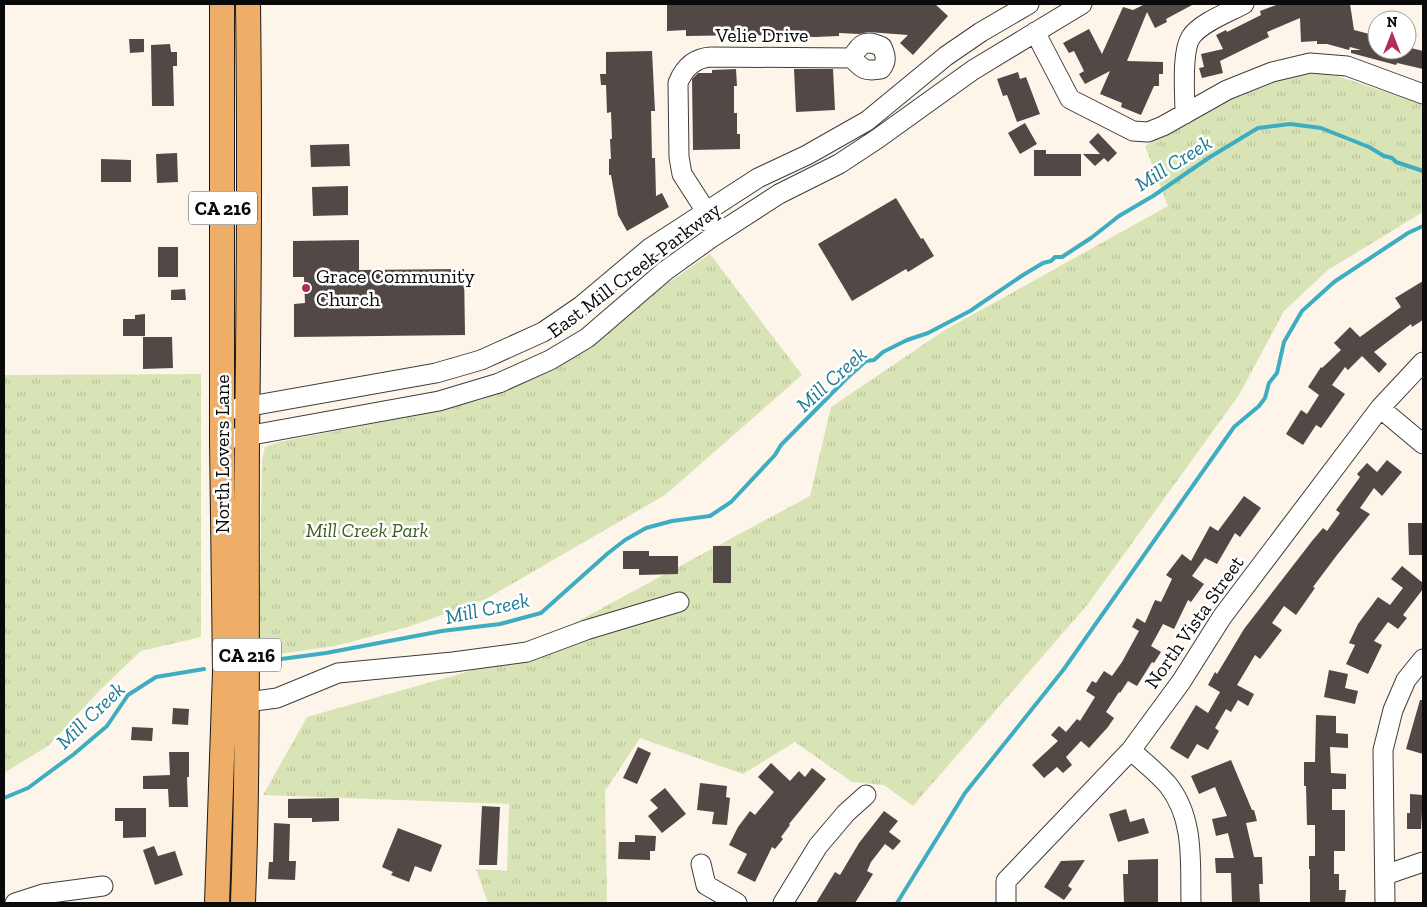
<svg xmlns="http://www.w3.org/2000/svg" width="1427" height="907" viewBox="0 0 1427 907" font-family="'Zilla Slab',serif">
  <style>
    .grass { fill: url(#grass-tufts) }
    .lines { fill: none; stroke-linecap: round; stroke-linejoin: round }
    .stream { stroke: #3eadc2; stroke-width: 4 }
    .building { fill: #524947 }
    .minor-casing { stroke: #3d3d3d; stroke-width: 21 }
    .major-casing { stroke: #1b1b1b; stroke-width: 26 }
    .minor { stroke: #fff; stroke-width: 19 }
    .major { stroke: #eeae68; stroke-width: 24 }
    .poi-dot { fill: #af2e52; stroke: #fff; stroke-width: 2 }
    .labels { text-anchor: middle; dominant-baseline: central; stroke-width: 5; stroke-linejoin: round; paint-order: stroke }
    .shield { fill: #fff; stroke: #545454; stroke-width: 1 }
    .shield-label { font-size: 19px; font-weight: bold; fill: #0a0a0a }
    .street-label { font-size: 20px; fill: #0a0a0a; stroke: #fff }
    .poi-label { font-size: 20px; fill: #0a0a0a; stroke: #fff; text-anchor: start }
    .park-label { font-size: 20px; font-style: italic; fill: #3b5c20; stroke: #fff }
    .water-label { font-size: 21px; font-style: italic; fill: #1e7a91; stroke: #fff }
  </style>
  <defs>
    <pattern id="grass-tufts" width="24" height="20" patternUnits="userSpaceOnUse" patternTransform="scale(1.25)"><rect width="24" height="20" fill="#d9e4b6"/><path d="M3 7l-1-3M5 7V3M7 7l1-3M15 17l-1-3M17 17v-4M19 17l1-3" fill="none" stroke="#b9c29b"/></pattern>
  </defs>
  <rect width="100%" height="100%" fill="#fdf5e9"/>
  <!-- grass -->
  <path class="grass" d="M1318,73L1337,76L1423,104V212L1328,270L1284,311L1239,395L1088,604L913,806L884,785L852,782L795,742L743,774L640,738L605,791L607,903H488L476,869L507,871L509,804L263,795L307,717L502,662L810,496L831,407L945,330L1168,206L1145,146L1217,104L1276,79Z
    M710,254L802,375L665,495L486,599L411,626L335,646L259,657L262,460L265,447L279,442L418,415L481,400L520,384L564,361L645,299Z
    M201,374V637L141,651L101,689L48,746L4,773V375Z"/>
  <g class="lines">
    <!-- stream -->
    <path class="stream" d="M259,662L326,653L442,631L500,624L541,613L607,554L625,540L646,528L672,521L710,516L731,502L775,455L781,445L847,378L866,361L874,360L883,352L907,340L928,333L970,311L1023,275L1043,263L1051,261L1055,257H1062L1091,238L1119,216L1153,196L1210,157L1258,128L1290,124L1321,128L1369,147L1384,156L1392,158L1396,162L1423,171
      M4,798L28,788L74,754L107,726L128,695L156,677L204,669
      M897,903L965,793L1064,669L1234,427L1259,406L1265,398L1269,383L1277,373L1284,342L1302,311L1334,282L1408,233L1423,226"/>
  </g>
  <!-- building -->
  <path class="building" d="M667,4H935L948,16L913,55L900,43L908,35L868,32L859,34L839,33V36L815,37L752,35L686,36V30L667,31Z
    M1142,4H1194L1166,19L1167,22L1155,28L1147,12L1127,61L1163,62V74H1159V86H1154L1141,115L1121,107L1122,103L1100,94L1110,71L1085,84L1079,74L1084,71L1074,51L1069,53L1063,43L1089,29L1102,54L1123,7L1133,10L1143,5Z
    M1279,4H1350L1354,30L1377,36V50H1407V47L1423,51V69L1397,63L1396,65L1351,53V50H1361L1350,47L1349,50L1327,44H1317V41L1301,42L1300,18L1267,32L1269,37L1220,61L1223,73L1202,78L1199,68L1204,67L1201,54L1223,49L1216,35L1226,30L1227,32L1261,15L1260,11Z
    M129,39H144V52L130,53Z
    M170,44L171,52H177V66H173L174,106H152L151,45Z
    M652,51L655,111H651L652,158H655L656,196L662,193L669,207L627,231L618,215L611,175H609V159H611L610,139H612L611,112L607,113L606,85H601L600,74H606V52Z
    M736,69L737,86H734V113H737V134H740V149L693,150L692,79L698,73H712V70Z
    M794,69H833L835,110L796,112Z
    M1018,72L1020,79L1026,77L1040,114L1017,122L1007,95L1003,96L997,79Z
    M1025,123L1037,144L1020,154L1008,133Z
    M1098,133L1117,153L1108,162L1104,158L1095,166L1083,154H1100L1089,142Z
    M349,144L350,166L311,167L310,145Z
    M1034,150H1046V154H1081V176H1034Z
    M177,153L178,182L157,183L156,154Z
    M101,159L131,160V182H101Z
    M348,186V215L313,216L312,187Z
    M896,198L921,239L923,238L934,256L908,272L906,269L852,301L818,244Z
    M359,240V270L464,269L465,335L294,337V304L305,303L304,277H293V241Z
    M158,247H178V277H158Z
    M1423,281V320L1412,327L1411,324L1374,352L1387,364L1379,373L1362,356L1348,370L1345,367L1332,385L1345,394L1321,428L1316,425L1303,445L1286,434L1301,410L1307,414L1319,395L1308,387L1321,367L1322,368L1341,350L1334,343L1350,327L1360,337L1401,307L1395,298Z
    M185,289L186,300H171V290Z
    M145,314V336H123V319H135V315Z
    M143,337H172L173,368L143,369Z
    M1387,460L1402,472L1382,496L1374,488L1360,508L1370,514L1337,555L1313,587L1315,588L1296,615L1284,606L1272,623L1282,630L1260,659L1255,655L1237,685L1254,694L1248,706L1238,700L1231,712L1226,709L1215,728L1219,731L1208,750L1197,744L1188,759L1170,748L1196,705L1208,713L1220,692L1208,685L1215,672L1217,674L1244,629L1312,541L1323,528L1327,531L1340,513L1336,510L1360,477L1357,474L1367,463L1377,472Z
    M1244,496L1261,508L1240,537L1235,533L1217,564L1205,558L1192,576L1204,584L1191,602L1188,600L1174,629L1163,624L1151,646L1161,652L1154,663L1152,662L1137,686L1128,681L1120,693L1119,692L1106,712L1114,718L1108,727L1089,748L1081,741L1066,757L1072,765L1063,773L1057,767L1044,778L1032,765L1058,741L1051,735L1059,726L1066,732L1077,719L1080,721L1095,697L1086,691L1092,681L1096,683L1104,671L1112,676L1122,662L1139,631L1132,627L1137,618L1145,623L1155,600L1161,602L1172,579L1166,575L1182,554L1191,561L1210,526L1218,531Z
    M1408,523H1423V555H1409Z
    M713,546H731V583H713Z
    M623,551H649V556H678V574L639,575V569H623Z
    M1402,566L1423,583V589L1403,615L1407,618L1398,629L1388,622L1374,641L1382,645L1368,674L1346,664L1355,645L1349,643L1358,624L1378,597L1390,605L1403,588L1391,579Z
    M1329,670L1348,674L1345,688L1358,691L1355,704L1324,697Z
    M1420,700H1423V754L1406,749Z
    M173,708L189,709L188,725L172,724Z
    M1316,715L1336,716V733L1348,734V748L1330,747L1331,773L1346,774V789H1332V810H1345V851H1334V874H1339V890H1346L1345,903H1310V869H1309V856H1315V825H1307L1306,786H1304V762H1315Z
    M132,727L153,728L152,741L131,740Z
    M638,747L651,753L637,784L623,778Z
    M169,752H189V777H187L188,807H169L168,789H143V776L170,775Z
    M1231,760L1252,810H1254L1257,821L1246,823L1254,857H1262L1263,884H1259L1260,903H1232L1231,873H1216L1215,858H1234L1228,833L1216,836L1212,819L1227,816L1215,787L1199,794L1191,776Z
    M771,763L790,781L799,771L805,777L812,768L826,779L789,824L790,825L781,837L783,839L775,849L772,847L755,882L737,873L747,854L729,845L738,827L750,811L755,815L774,792L758,777Z
    M700,783L727,786L726,797L730,798L727,825L712,824L714,812L697,810Z
    M665,788L686,814L662,833L648,816L658,808L650,800Z
    M1410,794L1423,795L1421,829H1407V813H1410Z
    M339,798V821L312,822V818H288V799Z
    M482,806L500,807L497,865H479Z
    M115,808H146V837L123,838V821H115Z
    M1126,809L1130,822L1144,818L1149,833L1118,842L1109,814Z
    M884,811L898,821L889,832L901,841L893,850L885,844L871,862L867,871L873,874L855,903H816L835,872L840,875L859,843Z
    M274,823L290,824L289,861H296L295,880L268,879L269,862H273Z
    M398,828L442,845L431,872L415,866L409,882L391,875L393,872L382,867Z
    M635,835L656,836L655,851H650V860L618,859L619,842H635Z
    M154,846L158,856L175,851L183,875L155,885L143,850Z
    M1158,859V903H1124L1123,874H1128V860Z
    M1085,860L1068,886L1072,889L1064,900L1044,887L1061,861Z"/>
  <g class="lines">
    <defs>
      <path id="minor" d="M1035,32L1070,99L1133,131L1148,132L1163,126L1227,90L1272,72L1310,63L1347,66L1423,94
        M1185,114C1185,95 1181,52 1191,37C1200,23 1229,12 1244,4
        M708,222L709,216L682,174L679,157L678,83C684,68 694,58 711,57L852,58C862,69 865,72 881,69C887,61 886,56 882,47C866,39 860,43 852,58
        M1380,408L1423,444
        M222,411L436,373L481,360L543,332L581,306L650,248L758,178L807,155L867,121L946,56L981,32L1029,4
        M235,438L439,401L499,383L550,360L587,338L665,271L711,238L779,194L839,164L877,139L973,70L1082,4
        M247,702L277,698L338,673L453,662L527,652L586,630L679,602
        M1131,750C1143,762 1157,772 1168,785C1195,819 1190,863 1191,903
        M701,864L706,885L737,903
        M1385,875L1423,862
        M15,903L43,894L103,886
        M783,903L818,846L846,813L866,795
        M1006,903V881L1131,750L1181,682L1222,617L1380,408L1423,362
        M1385,903L1383,750L1393,710L1406,680L1423,659"/>
      <path id="major" d="M217,903L225,671L222,441V4
        M243,903C249,748 246,593 247,438C249,293 250,148 248,4"/>
    </defs>
    <!-- minor casing -->
    <use href="#minor" class="minor-casing"/>
    <!-- major casing -->
    <use href="#major" class="major-casing"/>
    <!-- minor -->
    <use href="#minor" class="minor"/>
    <!-- major -->
    <use href="#major" class="major"/>
  </g>
  <!-- markers -->
  <circle class="poi-dot" cx="306" cy="288" r="5"/>
  <g class="labels">
    <!-- shield labels -->
    <g class="shield">
      <rect x="189" y="191.5" width="68" height="33" rx="4"/>
      <rect x="213" y="638.5" width="68" height="33" rx="4"/>
    </g>
    <g class="shield-label">
      <text x="223" y="208">CA 216</text>
      <text x="247" y="655">CA 216</text>
    </g>
    <!-- street labels -->
    <g class="street-label">
      <text x="762" y="35">Velie Drive</text>
      <text transform="translate(634 270) rotate(-37)">East Mill Creek Parkway</text>
      <text transform="translate(222 454) rotate(-90)">North Lovers Lane</text>
      <text transform="translate(1194 622) rotate(-55)">North Vista Street</text>
    </g>
    <!-- poi labels -->
    <g class="poi-label">
      <text x="316" y="276">Grace Community<tspan x="316" dy="23">Church</tspan></text>
    </g>
    <!-- park labels -->
    <g class="park-label">
      <text x="367" y="530">Mill Creek Park</text>
    </g>
    <!-- water labels -->
    <g class="water-label">
      <text transform="translate(1173 163) rotate(-32)">Mill Creek</text>
      <text transform="translate(831 379) rotate(-42)">Mill Creek</text>
      <text transform="translate(487 608) rotate(-12)">Mill Creek</text>
      <text transform="translate(90 715) rotate(-44)">Mill Creek</text>
    </g>
  </g>
  <!-- border -->
  <rect width="1427" height="907" fill="none" stroke="#0a0a0a" stroke-width="10"/>
  <!-- north arrow -->
  <g transform="translate(1392 35)"><circle r="24" fill="#ffffff" stroke="#9d9d9d"/>
  <path d="M0-4L9 19L0 12L-9 19Z" fill="#af2e52"/>
  <text y="-8" font-size="14" font-weight="bold" text-anchor="middle" fill="#0a0a0a">N</text>
  </g>
</svg>
